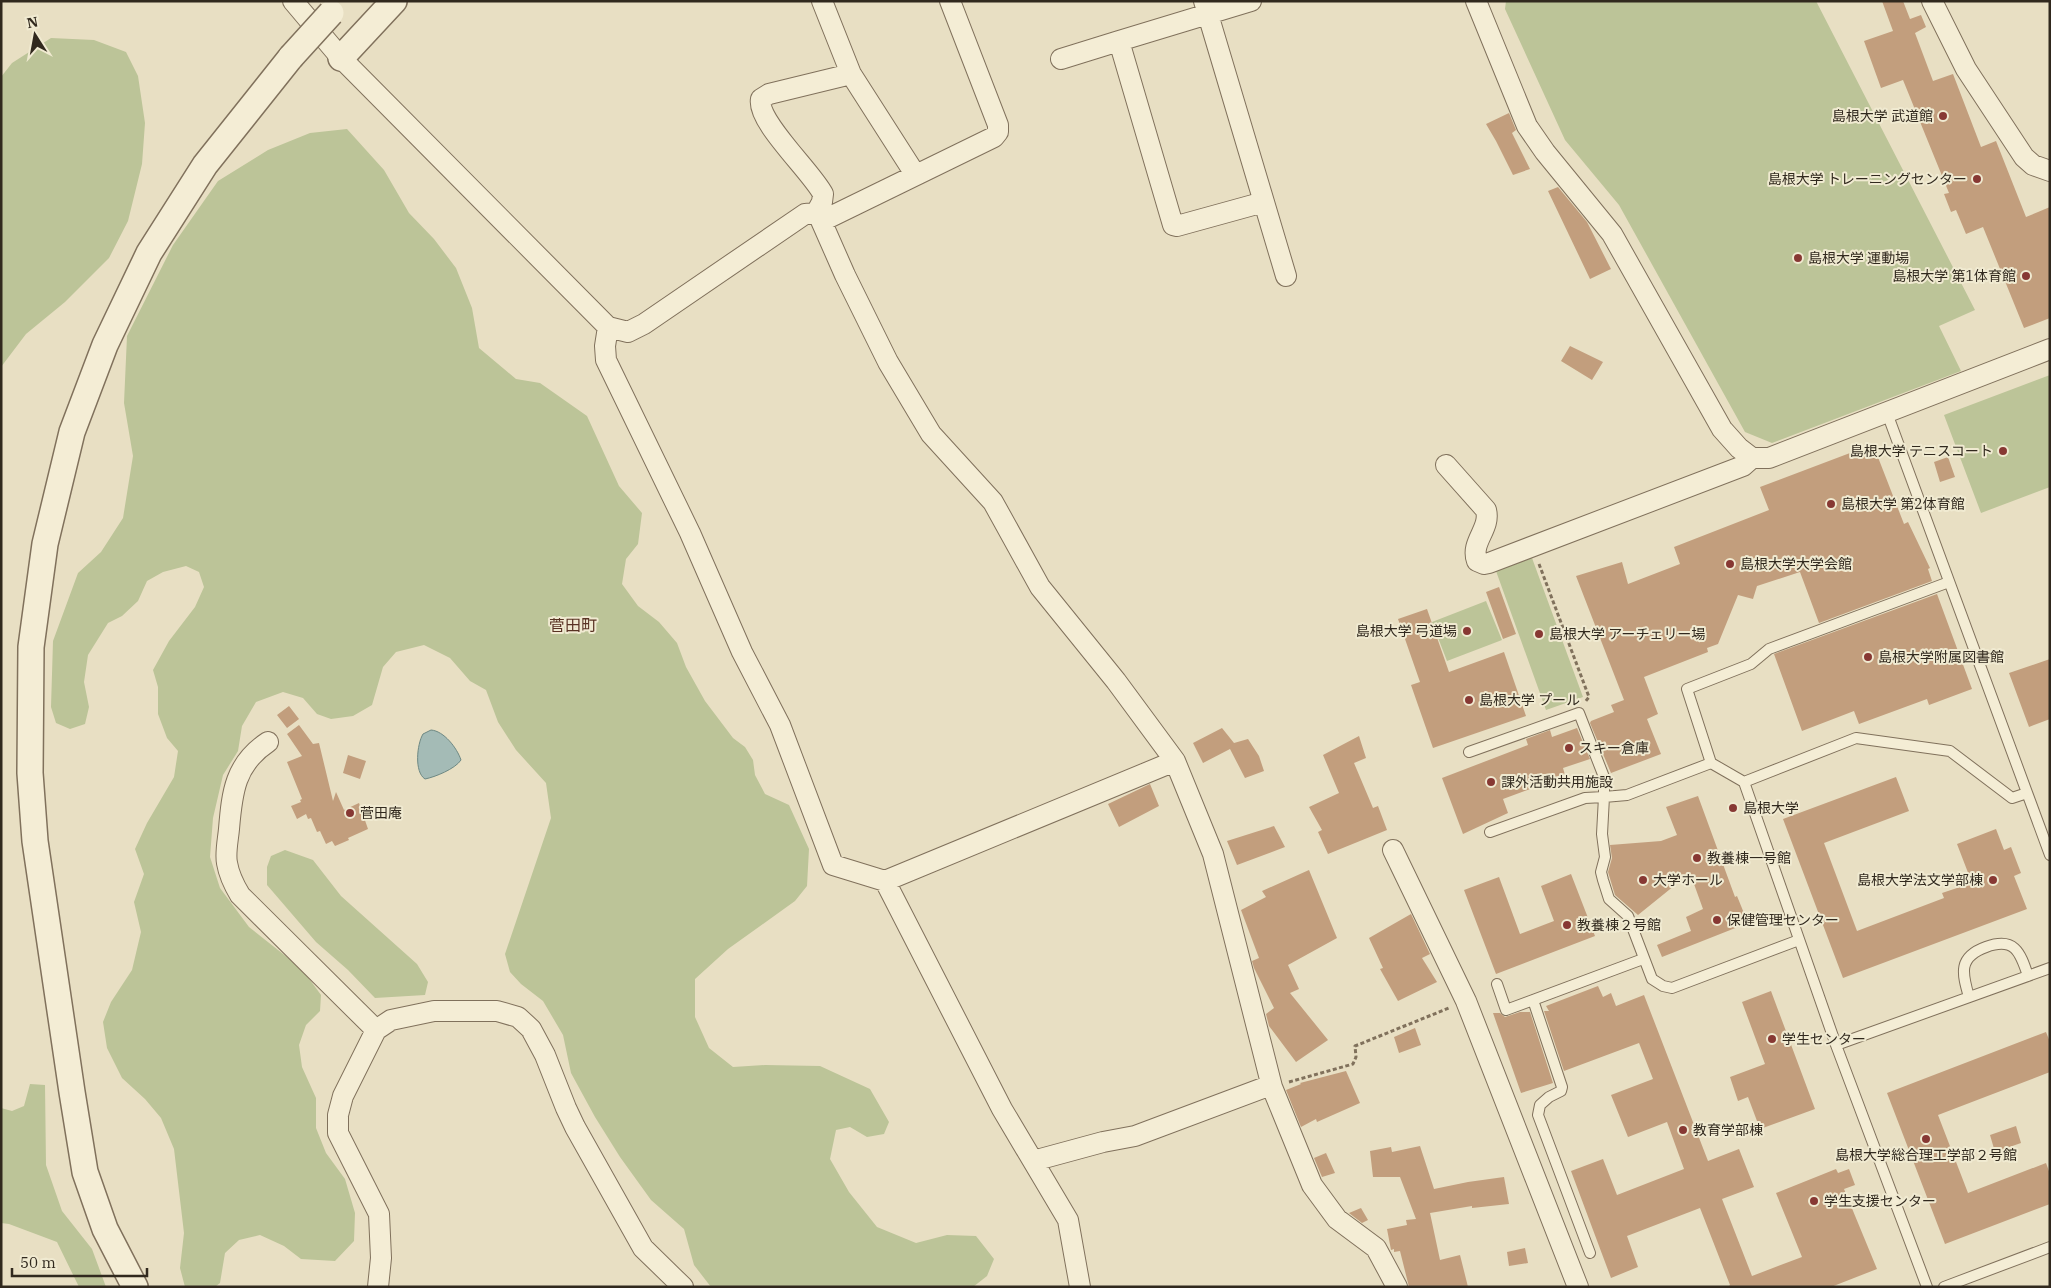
<svg xmlns="http://www.w3.org/2000/svg" width="2051" height="1288" viewBox="0 0 2051 1288" font-family="'IBM Plex Serif','Noto Sans JP',serif">
  <style>
    .green { fill: #bcc498 }
    .water { fill: #a4bbb6; stroke: #6d8883 }
    .building { fill: #c29e7d }
    .lines { fill: none; stroke-linecap: round; stroke-linejoin: round }
    .service-casing { stroke: #80715c; stroke-width: 12 }
    .minor-casing { stroke: #80715c; stroke-width: 22 }
    .tertiary-casing { stroke: #80715c; stroke-width: 28 }
    .path { stroke: #80715c; stroke-width: 3; stroke-dasharray: 4 2.5; stroke-linecap: butt }
    .service { stroke: #f4edd5; stroke-width: 10 }
    .minor { stroke: #f4edd5; stroke-width: 20 }
    .tertiary { stroke: #f4edd5; stroke-width: 25 }
    .tertiary-bridge-casing { stroke: #80715c; stroke-width: 28; stroke-linecap: butt }
    .tertiary-bridge { stroke: #f4edd5; stroke-width: 25 }
    .poi-dot { fill: #873833; stroke: #f0ead1; stroke-width: 2 }
    .labels { text-anchor: middle; dominant-baseline: central; stroke-width: 4; stroke-linejoin: round; paint-order: stroke }
    .poi-label { font-size: 14px; fill: #31291e; stroke: #f0ead1; text-anchor: start }
    .quarter-label { font-size: 16px; fill: #593223; stroke: #f0ead1 }
  </style>
  <rect width="100%" height="100%" fill="#e8dfc3"/>
  <!-- green -->
  <path class="green" d="M1506,1H1816L1975,310L1939,326L1961,371L1772,443L1745,432L1619,205L1565,140L1505,9Z
    M51,38L94,40L126,52L138,76L145,123L142,164L128,221L109,258L65,302L26,334L1,367V77L12,63Z
    M347,129L384,170L409,213L434,239L456,268L472,308L479,348L516,379L540,383L587,416L619,486L642,513L638,544L626,559L622,584L638,606L659,622L677,643L686,667L705,701L733,738L745,747L753,760L755,775L765,794L789,805L809,849L807,886L795,901L728,949L695,979V1017L709,1048L733,1067L765,1065L820,1066L870,1089L889,1122L884,1134L867,1137L850,1127L836,1130L830,1159L849,1192L877,1227L916,1243L947,1235L976,1236L994,1259L987,1276L973,1287H711L694,1265L684,1229L651,1200L620,1157L595,1117L571,1073L563,1035L543,1001L521,984L510,972L505,954L551,818L546,783L516,750L498,722L486,690L470,681L450,658L424,645L396,652L383,667L372,705L353,716L331,719L317,714L303,698L283,692L256,702L242,726L238,751L223,775L213,818L210,857L220,888L249,927L302,969L321,995L320,1011L306,1025L299,1045L302,1067L316,1098V1128L326,1153L345,1179L355,1213L354,1241L335,1261L301,1259L284,1246L260,1235L239,1240L225,1253L220,1283L215,1287H185L180,1268L184,1233L174,1149L161,1118L145,1099L122,1078L107,1048L103,1022L111,1002L132,970L141,932L134,902L144,874L135,849L147,823L174,777L178,751L167,738L158,714V687L153,670L169,641L195,607L204,587L199,572L186,566L163,572L147,581L138,601L122,616L108,623L88,655L84,682L89,707L85,724L70,729L56,723L51,707L53,641L78,573L101,552L123,518L133,456L124,403L127,336L173,245L218,181L268,150L310,133Z
    M2050,375V487L1981,513L1944,415Z
    M1532,558L1583,697L1546,710L1496,571Z
    M1486,601L1502,640L1447,661L1432,622Z
    M285,850L313,860L341,896L417,964L428,982L425,995L375,998L348,970L316,942L267,885V867L271,856Z
    M30,1084L45,1085L46,1165L62,1211L92,1249L106,1287H79L57,1242L9,1224L1,1223V1108L12,1111L24,1106Z"/>
  <!-- water -->
  <path class="water" d="M431,730C444,731 457,748 461,760C455,769 435,777 425,779C414,772 417,744 423,734Z"/>
  <!-- building -->
  <path class="building" d="M1882,1H1903L1910,19L1921,15L1926,27L1915,33L1933,81L1953,74L1981,147L1996,141L2026,217L2050,207V318L2024,328L1983,227L1966,234L1956,210L1951,212L1944,194L1949,193L1903,80L1881,88L1864,41L1893,31Z
    M1509,113L1516,130L1512,133L1530,169L1513,175L1496,141L1486,124Z
    M1558,187L1587,222L1611,269L1590,279L1548,191Z
    M1570,346L1603,362L1592,380L1561,361Z
    M1874,447L1904,524L1908,522L1930,568L1928,569L1932,581L1819,623L1800,572L1757,586L1753,599L1738,595L1718,644L1707,648L1708,652L1644,677L1658,714L1647,719L1661,754L1611,773L1590,723L1591,721L1614,712L1611,705L1624,700L1576,576L1622,562L1628,584L1680,564L1674,547L1769,510L1760,487L1850,453L1851,456Z
    M1948,457L1955,477L1940,482L1934,462Z
    M1499,587L1516,634L1503,639L1486,592Z
    M1937,594L1972,689L1929,705L1927,699L1859,724L1854,711L1802,731L1774,654Z
    M1427,609L1449,672L1504,652L1526,716L1433,748L1411,685L1420,682L1398,619Z
    M2050,659V719L2029,727L2009,673Z
    M289,706L299,719L287,728L277,715Z
    M299,725L313,744L319,743L333,801L336,792L344,810L359,803L368,829L348,838L349,840L335,846L332,841L326,844L320,831L317,832L311,818L308,819L306,814L297,819L291,806L301,802L300,800L302,799L287,762L302,756L287,734Z
    M1222,728L1234,743L1248,739L1259,756L1264,771L1245,778L1230,749L1203,763L1193,743Z
    M1577,728L1590,759L1563,768L1567,782L1545,789L1544,784L1503,799L1508,813L1463,834L1442,778L1528,745L1526,739L1550,730L1552,737Z
    M1359,736L1366,758L1354,763L1373,808L1378,806L1387,830L1328,854L1318,832L1322,830L1309,807L1339,793L1323,755Z
    M348,755L366,761L360,779L343,773Z
    M1896,777L1909,811L1824,843L1857,931L1944,898L1942,893L1972,883L1957,844L1996,829L2004,850L2011,847L2021,873L2014,876L2027,909L1843,978L1783,819Z
    M1150,784L1159,806L1119,827L1108,804Z
    M1698,796L1735,897L1737,896L1748,923L1662,957L1657,945L1691,931L1686,917L1703,909L1690,873L1638,915L1615,895L1608,872L1612,858L1610,845L1661,841L1677,835L1666,807Z
    M1274,826L1285,847L1237,865L1227,841Z
    M1309,870L1337,938L1288,965L1299,989L1290,993L1328,1040L1296,1062L1269,1026L1266,1014L1274,1008L1254,968L1252,961L1259,958L1241,910L1266,897L1262,891Z
    M1571,874L1595,936L1496,974L1464,890L1499,877L1520,934L1554,921L1541,886Z
    M1411,914L1430,954L1422,958L1437,982L1398,1001L1380,969L1383,968L1369,938Z
    M1598,986L1603,997L1611,993L1616,1006L1644,995L1708,1161L1739,1149L1754,1187L1722,1199L1752,1276L1802,1257L1776,1193L1836,1169L1838,1173L1849,1169L1855,1185L1844,1189L1877,1269L1831,1287H1728L1730,1285L1700,1208L1627,1236L1638,1267L1611,1278L1571,1171L1603,1159L1617,1195L1684,1169L1667,1122L1628,1137L1611,1095L1653,1079L1639,1043L1564,1071L1544,1011H1549L1546,1006Z
    M1771,991L1815,1109L1760,1129L1748,1097L1738,1101L1730,1077L1765,1064L1742,1002Z
    M1520,1012H1530L1553,1083L1521,1093L1493,1013H1500L1505,1017Z
    M1415,1028L1421,1045L1399,1053L1394,1037Z
    M2046,1032L2050,1042V1072L1938,1115L1968,1193L2046,1163L2050,1174V1204L1945,1244L1887,1093Z
    M1346,1071L1360,1103L1317,1122L1316,1119L1301,1127L1286,1090L1301,1084L1300,1083Z
    M2016,1126L2021,1143L1995,1152L1990,1135Z
    M1420,1146L1434,1189L1468,1182L1504,1177L1509,1204L1472,1208V1206L1430,1213L1440,1260L1460,1255L1468,1287H1409L1400,1251L1394,1252V1249L1391,1250L1387,1229L1407,1225L1406,1220L1416,1219L1400,1177H1373L1370,1151L1391,1147L1392,1152Z
    M1326,1153L1335,1173L1322,1177L1314,1158Z
    M1361,1208L1368,1220L1362,1223L1349,1213Z
    M1525,1248L1528,1263L1509,1266L1507,1252Z"/>
  <g class="lines">
    <defs>
      <path id="service" d="M1887,413L2050,855
        M1469,752L1579,713L1604,777V797L1585,798L1490,832
        M1711,763L1627,795L1604,797L1602,834L1605,857L1601,872L1603,880L1609,899L1628,916L1652,979L1663,986L1672,988L1799,940
        M1744,782L1856,738L1950,751L2012,798L2027,793
        M1497,984L1506,1010L1643,959
        M1969,997C1962,973 1958,957 1986,947C2014,937 2020,951 2028,976
        M1533,1000L1562,1087L1561,1091L1549,1097L1540,1105L1538,1115L1590,1253
        M1836,1045L2050,968
        M1927,1287L1836,1045L1744,782L1711,763L1687,689L1751,664L1769,649L1949,582
        M1944,1287L2050,1247"/>
      <path id="minor" d="M293,1L341,58L608,327L628,332L644,324L805,214L816,213L819,216L845,275L888,362L931,434L993,502L1040,587L1116,681L1175,761L1213,854L1272,1087L1312,1185L1337,1219L1376,1248L1397,1287
        M822,1L851,74L915,174
        M1204,1L1286,276
        M1476,1L1527,126L1545,152L1612,234L1722,429L1739,448L1752,458H1769L2050,349
        M1932,1L1966,69L2024,157L2033,165L2050,171
        M1119,41L1251,1
        M1061,59L1119,41L1173,225L1177,226L1264,202
        M816,213L822,202L823,194C812,172 756,121 761,99L769,94L851,74
        M822,221L994,137L998,132V125L950,1
        M608,327L605,346L606,360L690,533L742,652L780,725L833,865L885,881L1175,761
        M1446,465L1486,510C1491,529 1470,542 1477,561L1484,564L1489,563L1743,466L1752,458
        M268,742C235,764 232,792 229,829C228,840 225,853 227,863C229,875 234,885 240,895L376,1030
        M1393,850L1466,1001L1578,1287
        M885,881L1002,1109L1068,1220L1080,1287
        M1033,1161L1103,1142L1135,1136L1271,1085
        M378,1287L381,1258L379,1214L338,1133V1115L343,1096L376,1030L391,1020L434,1011H497L518,1017L531,1029L545,1055L566,1108L575,1127L643,1248L683,1287"/>
      <path id="tertiary" d="M341,58L394,1
        M135,1287L105,1229L85,1172L72,1092L35,841L30,773L31,647L45,544L72,432L105,345L149,253L205,165L291,57"/>
    </defs>
    <!-- service casing -->
    <use href="#service" class="service-casing"/>
    <!-- minor casing -->
    <use href="#minor" class="minor-casing"/>
    <!-- tertiary casing -->
    <use href="#tertiary" class="tertiary-casing"/>
    <!-- path -->
    <path class="path" d="M1539,564L1589,697L1585,702
      M1289,1082L1353,1064L1356,1057L1355,1046L1449,1008"/>
    <!-- service -->
    <use href="#service" class="service"/>
    <!-- minor -->
    <use href="#minor" class="minor"/>
    <!-- tertiary -->
    <use href="#tertiary" class="tertiary"/>
    <defs>
      <path id="tertiary-bridge" d="M291,57L331,13"/>
    </defs>
    <!-- tertiary-bridge casing -->
    <use href="#tertiary-bridge" class="tertiary-bridge-casing"/>
    <!-- tertiary-bridge -->
    <use href="#tertiary-bridge" class="tertiary-bridge"/>
  </g>
  <!-- markers -->
  <g class="poi-dot">
    <circle cx="1943" cy="116" r="5"/>
    <circle cx="1977" cy="179" r="5"/>
    <circle cx="1798" cy="258" r="5"/>
    <circle cx="2026" cy="276" r="5"/>
    <circle cx="2003" cy="451" r="5"/>
    <circle cx="1831" cy="504" r="5"/>
    <circle cx="1730" cy="564" r="5"/>
    <circle cx="1467" cy="631" r="5"/>
    <circle cx="1539" cy="634" r="5"/>
    <circle cx="1868" cy="657" r="5"/>
    <circle cx="1469" cy="700" r="5"/>
    <circle cx="1569" cy="748" r="5"/>
    <circle cx="1491" cy="782" r="5"/>
    <circle cx="1733" cy="808" r="5"/>
    <circle cx="350" cy="813" r="5"/>
    <circle cx="1697" cy="858" r="5"/>
    <circle cx="1643" cy="880" r="5"/>
    <circle cx="1993" cy="880" r="5"/>
    <circle cx="1717" cy="920" r="5"/>
    <circle cx="1567" cy="925" r="5"/>
    <circle cx="1772" cy="1039" r="5"/>
    <circle cx="1683" cy="1130" r="5"/>
    <circle cx="1926" cy="1139" r="5"/>
    <circle cx="1814" cy="1201" r="5"/>
  </g>
  <g class="labels">
    <!-- poi labels -->
    <g class="poi-label">
      <text x="1933" y="116" text-anchor="end">島根大学 武道館</text>
      <text x="1967" y="179" text-anchor="end">島根大学 トレーニングセンター</text>
      <text x="1808" y="258">島根大学 運動場</text>
      <text x="2016" y="276" text-anchor="end">島根大学 第1体育館</text>
      <text x="1993" y="451" text-anchor="end">島根大学 テニスコート</text>
      <text x="1841" y="504">島根大学 第2体育館</text>
      <text x="1740" y="564">島根大学大学会館</text>
      <text x="1457" y="631" text-anchor="end">島根大学 弓道場</text>
      <text x="1549" y="634">島根大学 アーチェリー場</text>
      <text x="1878" y="657">島根大学附属図書館</text>
      <text x="1479" y="700">島根大学 プール</text>
      <text x="1579" y="748">スキー倉庫</text>
      <text x="1501" y="782">課外活動共用施設</text>
      <text x="1743" y="808">島根大学</text>
      <text x="360" y="813">菅田庵</text>
      <text x="1707" y="858">教養棟一号館</text>
      <text x="1653" y="880">大学ホール</text>
      <text x="1983" y="880" text-anchor="end">島根大学法文学部棟</text>
      <text x="1727" y="920">保健管理センター</text>
      <text x="1577" y="925">教養棟２号館</text>
      <text x="1782" y="1039">学生センター</text>
      <text x="1693" y="1130">教育学部棟</text>
      <text x="1926" y="1155" text-anchor="middle">島根大学総合理工学部２号館</text>
      <text x="1824" y="1201">学生支援センター</text>
    </g>
    <!-- quarter labels -->
    <g class="quarter-label">
      <text x="573" y="625">菅田町</text>
    </g>
  </g>
  <!-- border -->
  <rect width="2051" height="1288" fill="none" stroke="#31291e" stroke-width="5"/>
  <!-- north arrow -->
  <g transform="translate(35 35) rotate(349)" stroke="#f0ead1" stroke-width="4" paint-order="stroke">
  <path d="M0-4L9 19L0 12L-9 19Z" fill="#31291e"/>
  <text y="-8" font-size="14" font-weight="bold" text-anchor="middle" fill="#31291e">N</text>
  </g>
  <!-- scale -->
  <path d="M12 1268v8h135v-8" fill="none" stroke="#31291e" stroke-width="2.5"/>
  <text x="20" y="1268" font-size="15" fill="#31291e" stroke="#f0ead1" stroke-width="4" paint-order="stroke">50 m</text>
</svg>
